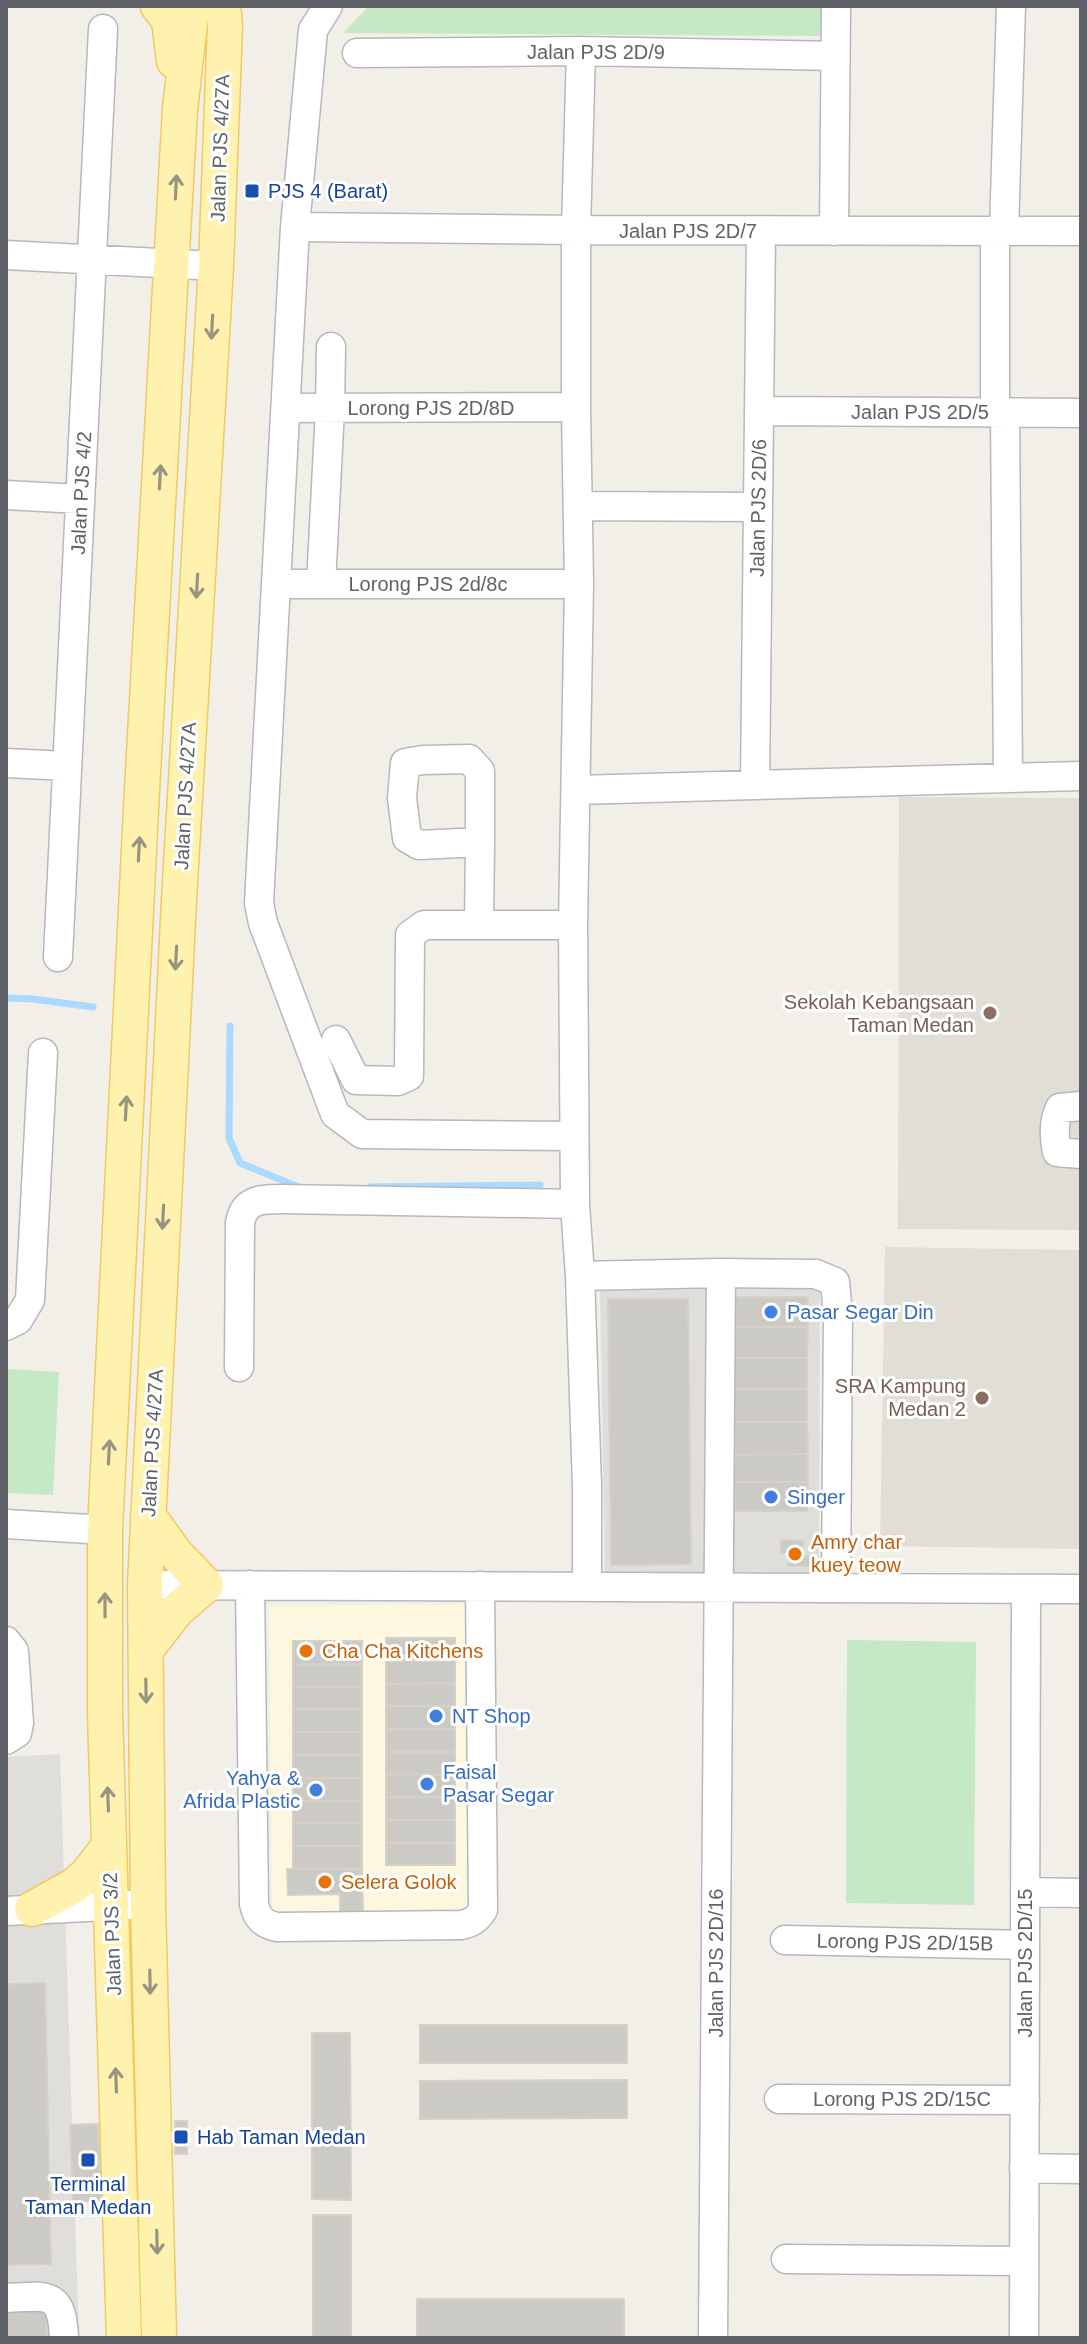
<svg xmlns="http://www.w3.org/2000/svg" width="1087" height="2344" viewBox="0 0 1087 2344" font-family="Helvetica,sans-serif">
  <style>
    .commercial { fill: #fef7e0 }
    .industrial { fill: #e0deda }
    .education { fill: #e1ded6 }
    .green { fill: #c5e8c5 }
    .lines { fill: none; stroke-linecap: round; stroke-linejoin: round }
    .stream { stroke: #aadaff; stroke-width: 7 }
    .building { fill: #cccac5; stroke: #d6d1c6; stroke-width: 2 }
    .minor-casing { stroke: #b5b8bc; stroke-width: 31 }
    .major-casing { stroke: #f2c960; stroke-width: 37 }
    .minor { stroke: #fff; stroke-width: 28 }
    .major { stroke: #fff2af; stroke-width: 34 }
    .oneway { stroke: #979581 }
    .transit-dot { fill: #1a4fb4; stroke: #fff; stroke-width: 3 }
    .education-dot { fill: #8d6e63; stroke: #fff; stroke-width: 3 }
    .shop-dot { fill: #3f7fe0; stroke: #fff; stroke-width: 3 }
    .food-dot { fill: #e8710a; stroke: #fff; stroke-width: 3 }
    .labels { text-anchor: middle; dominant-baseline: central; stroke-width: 6; stroke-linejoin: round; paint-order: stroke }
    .street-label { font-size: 20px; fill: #5f6368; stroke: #fff }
    .transit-label { font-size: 20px; fill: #164399; stroke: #fff; text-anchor: start }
    .education-label { font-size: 20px; fill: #785e54; stroke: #fff; text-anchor: end }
    .shop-label { font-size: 20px; fill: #366cbe; stroke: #fff; text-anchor: start }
    .food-label { font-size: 20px; fill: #c56008; stroke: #fff; text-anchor: start }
  </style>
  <rect width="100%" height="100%" fill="#f1efe8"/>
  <!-- commercial -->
  <path class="commercial" d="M467,1604L472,1908L272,1914L269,1606Z"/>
  <!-- industrial -->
  <path class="industrial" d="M820,1287L819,1576L605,1575L600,1291Z
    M60,1754L79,2338H6V1757Z"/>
  <!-- education -->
  <path class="education" d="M899,797L1081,798V1230L898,1229Z
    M885,1247L1081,1250V1549L880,1546Z"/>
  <!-- green -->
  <path class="green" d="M369,6H824V36L343,33Z
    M6,1369L59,1372L53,1495L6,1493Z
    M847,1640L976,1642L974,1905L846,1903Z"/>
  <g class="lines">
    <!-- stream -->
    <path class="stream" d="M6,998L33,999L93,1007
      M230,1026L229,1138L240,1163L301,1188
      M370,1187L540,1185"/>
  </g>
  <!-- building -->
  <path class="building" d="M735,1297H808V1327H735Z
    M608,1299H688L691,1564L611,1565Z
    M735,1327H808L807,1358H734Z
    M734,1358H807V1389H735Z
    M735,1389H807V1422H735Z
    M735,1422H807L808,1454L735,1455Z
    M808,1454V1482H734L735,1455Z
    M734,1482H808L807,1511H735Z
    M781,1540L803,1541L802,1556H810L809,1566H788V1553L781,1552Z
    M386,1638H455V1661H386Z
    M293,1641H362V1664H293Z
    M386,1661H455V1683L386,1684Z
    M293,1664H362V1687H293Z
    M455,1683V1706H386V1684Z
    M293,1687H362V1709H293Z
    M386,1706H455V1729H386Z
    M293,1709H362V1732H293Z
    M386,1729H455V1752H386Z
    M293,1732H362V1755H293Z
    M386,1752H455V1775L386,1774Z
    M293,1755H362V1778H293Z
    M386,1774L455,1775V1797H386Z
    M293,1778H362V1801H293Z
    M386,1797H455V1820H386Z
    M293,1801H362V1823H293Z
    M386,1820H455V1843H386Z
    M293,1823H362V1846H293Z
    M386,1843H455V1865H386Z
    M293,1846H362V1869L293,1868Z
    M287,1869H362L363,1914L340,1915V1894L288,1895Z
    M45,1983L51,2264L6,2265V1984Z
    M420,2025H627V2063H420Z
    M312,2033H350L351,2200L312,2199Z
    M627,2080V2118L420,2119V2081Z
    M175,2121H187V2154H175Z
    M98,2124L101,2201L73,2202L70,2125Z
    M313,2215H351V2338H313Z
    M417,2299H624V2336L417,2337Z
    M46,2305L47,2338H6V2306Z"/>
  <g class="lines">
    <defs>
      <path id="minor" d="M328,6L313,30L295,227L259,903L263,923L335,1114L362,1134L574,1136
        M581,51L576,230V407L579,584L573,925L575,1204L580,1276L587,1486V1587
        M357,53L581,51L835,56
        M295,227L576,230L1081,231
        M995,230V412
        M1004,230L1011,6
        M834,231L836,6
        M6,255L216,266
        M286,408L576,407
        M759,411L1081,413
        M1005,412L1008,777
        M6,495L80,499
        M579,506L758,507
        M277,584H579
        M321,584L330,409L331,347
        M469,759L480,771V842L419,845L407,838L402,798L405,763L423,760Z
        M6,763L67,766
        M755,785L761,231
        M577,790L1081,776
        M479,924L480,842
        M58,957L103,29
        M336,1040L356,1080L398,1081L409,1076L410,935L424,925H573
        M1081,1106L1060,1108C1053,1122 1054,1138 1057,1152L1081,1154
        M580,1276L721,1273L816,1274L835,1282L838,1314L836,1588
        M6,1326L18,1320L30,1300L43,1053
        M239,1367L240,1223C244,1199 262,1199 282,1199L575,1204
        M6,1524L105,1530
        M145,1585L1081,1589
        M250,1585L254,1904C257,1918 263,1924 277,1927L461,1925C472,1923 477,1919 483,1910L480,1586
        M6,1641L14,1651L19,1723L17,1733L6,1740
        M1025,1892L1081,1893
        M6,1911L148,1904
        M785,1940L1025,1945
        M779,2099L1025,2100
        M1024,2168L1081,2169
        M786,2259L1024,2261
        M6,2298C47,2296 62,2290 64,2338
        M713,2338L721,1273
        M1024,2338L1026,1589"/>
      <path id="major" d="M158,6L169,20L174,61
        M146,1650L177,1610L206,1585L175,1553L148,1515
        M32,1909L75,1885L88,1873L109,1846
        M124,2338L105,1711V1530L142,790L180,109L192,6
        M159,2338L148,1904L145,1585L179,900L216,266L225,25L223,6"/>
    </defs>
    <!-- minor casing -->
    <use href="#minor" class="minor-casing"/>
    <!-- major casing -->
    <use href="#major" class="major-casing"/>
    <!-- minor -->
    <use href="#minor" class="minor"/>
    <!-- major -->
    <use href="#major" class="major"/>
  </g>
  <!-- one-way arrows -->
  <defs><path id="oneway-shaft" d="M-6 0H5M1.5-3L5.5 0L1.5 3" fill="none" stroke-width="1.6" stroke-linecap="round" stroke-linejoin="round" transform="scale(2)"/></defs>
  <g class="oneway">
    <use href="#oneway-shaft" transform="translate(176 187) rotate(-87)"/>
    <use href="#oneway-shaft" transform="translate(212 327) rotate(93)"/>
    <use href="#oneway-shaft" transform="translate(160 477) rotate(-87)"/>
    <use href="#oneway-shaft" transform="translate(197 586) rotate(93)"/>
    <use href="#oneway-shaft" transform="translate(139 849) rotate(-87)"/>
    <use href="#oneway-shaft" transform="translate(176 958) rotate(93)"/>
    <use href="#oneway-shaft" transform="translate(126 1108) rotate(-87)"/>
    <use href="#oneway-shaft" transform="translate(163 1217) rotate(93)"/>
    <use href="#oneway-shaft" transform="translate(109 1452) rotate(-87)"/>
    <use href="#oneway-shaft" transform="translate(105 1605) rotate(-90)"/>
    <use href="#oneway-shaft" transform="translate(146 1691) rotate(89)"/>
    <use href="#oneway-shaft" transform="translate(108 1799) rotate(-92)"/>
    <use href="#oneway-shaft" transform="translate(150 1982) rotate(89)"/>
    <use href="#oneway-shaft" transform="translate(116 2080) rotate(-92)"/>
    <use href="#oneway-shaft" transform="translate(157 2242) rotate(89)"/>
  </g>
  <!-- markers -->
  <g class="transit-dot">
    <rect x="244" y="183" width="16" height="16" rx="4"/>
    <rect x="173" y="2129" width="16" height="16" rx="4"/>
    <rect x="80" y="2152" width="16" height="16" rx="4"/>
  </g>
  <g class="education-dot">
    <circle cx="990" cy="1013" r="8"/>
    <circle cx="982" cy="1398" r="8"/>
  </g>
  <g class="shop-dot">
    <circle cx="771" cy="1312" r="8"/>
    <circle cx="771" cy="1497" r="8"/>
    <circle cx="436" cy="1716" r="8"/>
    <circle cx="427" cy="1784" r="8"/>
    <circle cx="316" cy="1790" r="8"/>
  </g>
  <g class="food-dot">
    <circle cx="795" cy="1554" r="8"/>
    <circle cx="306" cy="1651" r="8"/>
    <circle cx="325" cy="1882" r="8"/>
  </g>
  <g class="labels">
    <!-- street labels -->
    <g class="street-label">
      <text x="596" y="52">Jalan PJS 2D/9</text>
      <text transform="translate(220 148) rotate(-88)">Jalan PJS 4/27A</text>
      <text x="688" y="231">Jalan PJS 2D/7</text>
      <text x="431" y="408">Lorong PJS 2D/8D</text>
      <text x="920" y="412">Jalan PJS 2D/5</text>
      <text transform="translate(81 493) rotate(-87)">Jalan PJS 4/2</text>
      <text transform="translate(758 508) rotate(-89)">Jalan PJS 2D/6</text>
      <text x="428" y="584">Lorong PJS 2d/8c</text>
      <text transform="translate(185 796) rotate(-87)">Jalan PJS 4/27A</text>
      <text transform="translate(152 1443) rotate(-87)">Jalan PJS 4/27A</text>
      <text transform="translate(112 1934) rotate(-92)">Jalan PJS 3/2</text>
      <text transform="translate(905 1942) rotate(1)">Lorong PJS 2D/15B</text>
      <text transform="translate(716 1963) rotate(-90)">Jalan PJS 2D/16</text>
      <text transform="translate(1025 1963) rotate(-90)">Jalan PJS 2D/15</text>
      <text x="902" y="2099">Lorong PJS 2D/15C</text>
    </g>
    <!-- transit labels -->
    <g class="transit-label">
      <text x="268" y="191">PJS 4 (Barat)</text>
      <text x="197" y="2137">Hab Taman Medan</text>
      <text x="88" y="2184" text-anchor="middle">Terminal<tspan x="88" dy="23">Taman Medan</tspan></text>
    </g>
    <!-- education labels -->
    <g class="education-label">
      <text x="974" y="1002">Sekolah Kebangsaan<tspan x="974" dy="23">Taman Medan</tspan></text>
      <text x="966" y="1386">SRA Kampung<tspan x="966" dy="23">Medan 2</tspan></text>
    </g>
    <!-- shop labels -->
    <g class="shop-label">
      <text x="787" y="1312">Pasar Segar Din</text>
      <text x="787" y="1497">Singer</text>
      <text x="452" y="1716">NT Shop</text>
      <text x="443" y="1772">Faisal<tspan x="443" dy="23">Pasar Segar</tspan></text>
      <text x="300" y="1778" text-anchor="end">Yahya &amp;<tspan x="300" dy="23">Afrida Plastic</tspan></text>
    </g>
    <!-- food labels -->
    <g class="food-label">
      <text x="811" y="1542">Amry char<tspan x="811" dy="23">kuey teow</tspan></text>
      <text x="322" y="1651">Cha Cha Kitchens</text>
      <text x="341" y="1882">Selera Golok</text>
    </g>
  </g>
  <!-- border -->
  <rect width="1087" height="2344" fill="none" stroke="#5f6368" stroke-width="16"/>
</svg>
